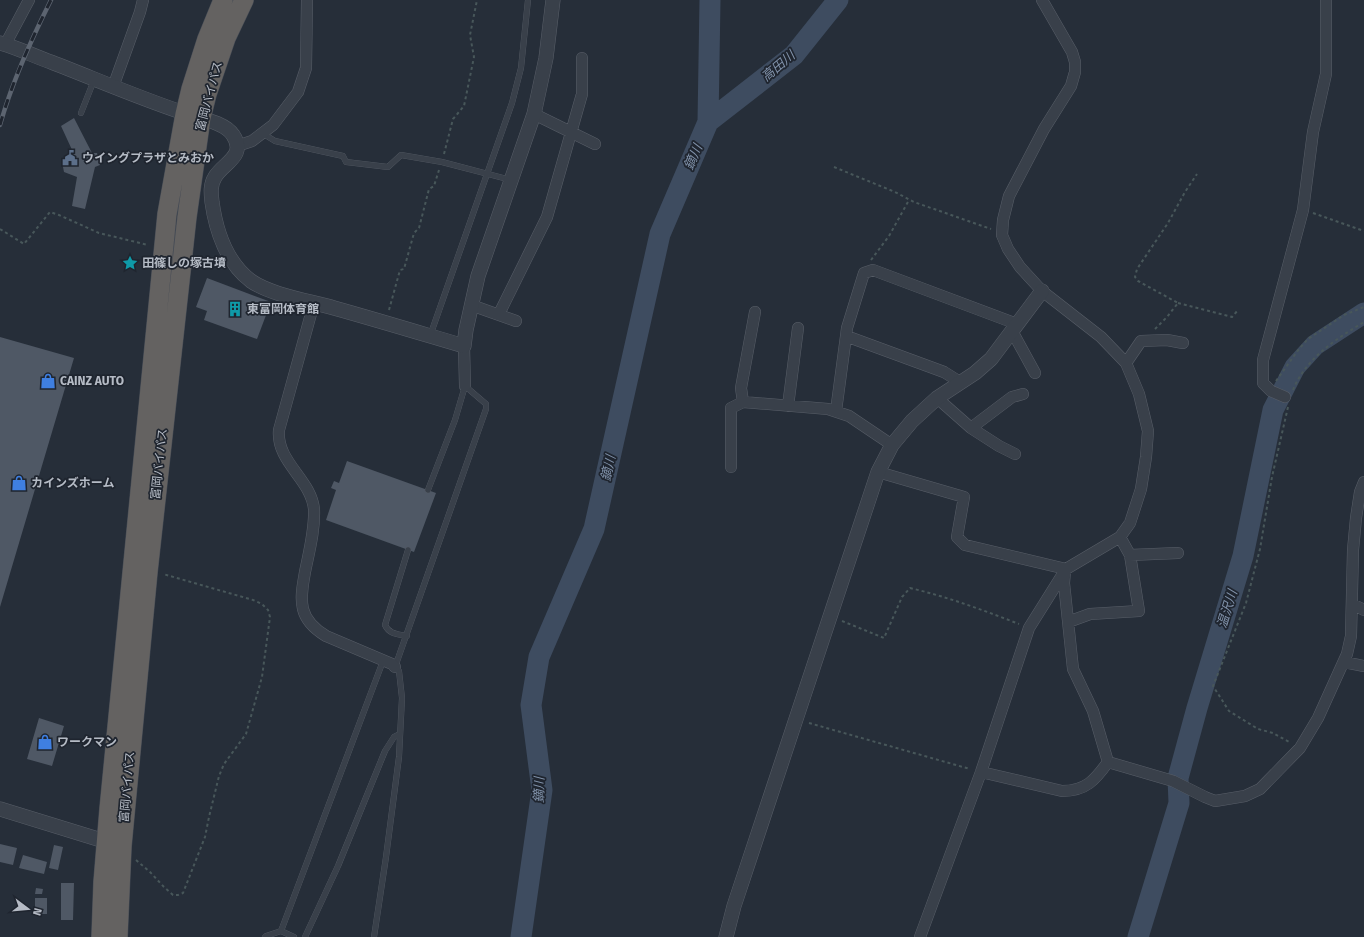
<svg xmlns="http://www.w3.org/2000/svg" width="1364" height="937" viewBox="0 0 1364 937" font-family="'Fira Sans','Noto Sans JP',sans-serif">
  <style>
    .lines { fill: none; stroke-linecap: round; stroke-linejoin: round }
    .river { stroke: #3e4c60; stroke-width: 21 }
    .building { fill: #4f5865 }
    .service-casing { stroke: #585e68; stroke-width: 6 }
    .minor-casing { stroke: #585e68; stroke-width: 12 }
    .tertiary-casing { stroke: #585e68; stroke-width: 15 }
    .trunk-casing { stroke: #454b55; stroke-width: 20 }
    .path { stroke: #48575a; stroke-width: 2; stroke-dasharray: 3 3; stroke-linecap: butt }
    .service { stroke: #39404a; stroke-width: 5.5 }
    .minor { stroke: #39404a; stroke-width: 11 }
    .tertiary { stroke: #39404a; stroke-width: 14 }
    .trunk { stroke: #646261; stroke-width: 19 }
    .rail-casing { stroke: #5c6470; stroke-width: 4.5 }
    .rail { stroke: #1f252f; stroke-width: 3; stroke-dasharray: 9; stroke-linecap: butt }
    .labels { text-anchor: middle; dominant-baseline: central; stroke-width: 3.5; stroke-linejoin: round; paint-order: stroke }
    .street-label { font-size: 12px; fill: #b5bbc5; stroke: #1f252f }
    .poi-label { font-size: 12px; font-weight: bold; fill: #b5bbc5; stroke: #1f252f; text-anchor: start }
    .water-label { font-size: 13px; font-style: italic; fill: #8192aa; stroke: #1f252f }
  </style>
  <rect width="100%" height="100%" fill="#262e39"/>
  <g class="lines">
    <!-- river -->
    <path class="river" d="M708,122L794,55L838,0
      M521,937L542,790L531,705L539,657L594,529L660,234L708,122L710,0
      M1138,937L1179,803L1178,778L1197,708L1243,556L1273,410L1295,367L1315,345L1364,313"/>
  </g>
  <!-- building -->
  <path class="building" d="M74,118L92,153H97L100,165L95,167L85,209L72,206L77,177L64,172L62,162L73,152L61,126Z
    M207,278L271,302L257,339L204,320L207,311L196,307Z
    M0,337L74,358L0,607Z
    M347,461L436,493L414,552L326,520L336,490L331,488L334,481L339,483Z
    M39,718L64,726L52,766L27,759Z
    M0,844L17,848L13,865L0,862Z
    M54,845L63,847L58,870L49,868Z
    M23,855L47,862L44,874L19,868Z
    M61,883H74L73,920H61Z
    M36,888L43,889L42,894H35Z
    M35,898H47V914H35Z"/>
  <g class="lines">
    <defs>
      <path id="service" d="M81,113L94,80
        M262,133L275,141L343,156L346,162L388,167L401,155L442,162L511,180
        M430,336L512,103L521,68L528,0
        M407,636C397,634 389,634 385,625L408,550
        M281,931L383,661
        M265,937L266,936L281,931L294,937
        M305,937L338,866L385,751L394,737L400,734
        M374,937L386,857L399,757L402,698L399,671L395,667L486,409V404L465,386L455,420L428,490"/>
      <path id="minor" d="M5,45L29,0
        M113,87L140,12L143,0
        M534,114L595,144
        M237,146L252,141L273,125L298,92L306,68L307,0
        M314,303L279,430C276,462 311,479 314,509C315,530 309,552 305,572C303,584 300,597 303,609C306,621 316,630 326,636L392,664L395,667
        M471,305L516,321
        M499,314L547,217L582,94V58
        M1012,331L1035,373
        M464,346L465,386
        M1126,363L1141,341L1167,340L1183,343
        M960,382L944,372L846,336L847,328L864,273L873,270L1017,324
        M1285,397L1271,391L1263,383V360L1303,210L1313,132L1326,74V0
        M937,398L971,428L999,446L1015,454
        M743,402L741,388L755,312
        M788,406L798,328
        M836,411L846,336
        M971,428L1012,397L1023,394
        M731,467V408L743,402L828,409L849,416L892,445
        M878,472L964,497L957,537L965,545L1066,569
        M1130,555L1178,553
        M1065,571L1064,583L1073,669L1093,711L1108,762L1173,781L1205,797L1215,801L1245,796L1260,789L1300,748L1318,718L1347,654L1351,636L1353,550L1356,518L1360,492L1364,482
        M1352,604L1364,610
        M1068,622L1090,614L1139,611L1130,555L1120,537
        M1344,662L1364,666
        M981,772L1062,791C1086,791 1095,780 1108,762
        M920,937L981,772L1029,628L1066,569L1120,537L1130,523L1141,489L1146,457L1148,431L1139,394L1126,363L1101,337L1042,291L1020,267L1008,249L1002,235L1003,220L1009,196L1044,129L1071,86L1075,72V62L1072,52L1042,0"/>
      <path id="tertiary" d="M0,43C18,48 34,56 51,62C95,79 139,98 184,113C198,118 225,122 233,135C247,156 223,163 215,177C210,185 211,193 212,202C216,231 227,263 251,281C271,295 310,301 334,308C377,320 420,333 464,346L466,330L478,276L534,114L546,58L553,0
        M0,809L114,844
        M726,937L734,906L878,472L892,445L912,421L937,398L975,373L991,359L1042,291"/>
      <path id="trunk" d="M101,937L103,882L109,809L167,214L185,114L191,89L207,39L223,0
        M118,937L122,846L148,572L187,217L201,118L207,94L226,38L244,0"/>
    </defs>
    <!-- service casing -->
    <use href="#service" class="service-casing"/>
    <!-- minor casing -->
    <use href="#minor" class="minor-casing"/>
    <!-- tertiary casing -->
    <use href="#tertiary" class="tertiary-casing"/>
    <!-- trunk casing -->
    <use href="#trunk" class="trunk-casing"/>
    <!-- path -->
    <path class="path" d="M444,154L453,119L464,106L474,57L470,35L477,0
      M834,167L895,192L914,202L991,229
      M1313,213L1364,231
      M0,229L24,244L50,212L59,215L99,233L148,245
      M198,260L214,265
      M871,260L889,236L909,200
      M1178,303L1232,317L1238,310
      M389,310L400,270L404,269L414,233L419,228L429,189L434,186L439,170
      M1155,329L1167,317L1178,303L1138,281L1135,277L1137,269L1168,223L1185,192L1197,174
      M1276,381L1299,349L1308,339L1344,315L1364,307
      M1293,390C1306,358 1336,339 1364,322
      M1288,407L1272,477L1260,549L1246,603L1213,686L1229,711L1258,729L1273,733L1291,743
      M842,621L884,638L902,597L910,588C948,597 983,610 1019,624
      M809,723L970,769
      M136,860L150,872L164,887L173,895H178L183,893L205,837L209,817L219,776L224,764L246,734L262,677L270,617L268,610L262,604L253,600L163,574"/>
    <!-- service -->
    <use href="#service" class="service"/>
    <!-- minor -->
    <use href="#minor" class="minor"/>
    <!-- tertiary -->
    <use href="#tertiary" class="tertiary"/>
    <!-- trunk -->
    <use href="#trunk" class="trunk"/>
    <defs>
      <path id="rail" d="M0,125C12,82 31,40 51,0"/>
    </defs>
    <!-- rail casing -->
    <use href="#rail" class="rail-casing"/>
    <!-- rail -->
    <use href="#rail" class="rail"/>
  </g>
  <!-- icons -->
  <defs>
    <symbol id="civic-bare" viewBox="-9 -9 18 18"><path d="M-.6-6.5H3V-4.5H.6V-3L4-1V1h2V6H-6V1h2V-1L-.6-3ZM-1.2 2.5V6h2.4V2.5Z" fill="#5c6f8a" stroke="#1f252f" stroke-width="2.5" paint-order="stroke"/></symbol>
    <symbol id="sight-bare" viewBox="-9 -9 18 18"><path d="M0-6L1.8-2.2L6-1.7L2.9 1.2L3.7 5.4L0 3.3L-3.7 5.4L-2.9 1.2L-6-1.7L-1.8-2.2Z" fill="#0f9aa8" stroke="#1f252f" stroke-width="2.5" paint-order="stroke"/></symbol>
    <symbol id="building-bare" viewBox="-9 -9 18 18"><path d="M-4-6H4V6H1V3H-1V6H-4ZM-2.5-4.3h1.7v1.8h-1.7ZM.8-4.3h1.7v1.8H.8ZM-2.5-1h1.7V.8h-1.7ZM.8-1h1.7V.8H.8Z" fill="#0f9aa8" stroke="#1f252f" stroke-width="2.5" paint-order="stroke"/></symbol>
    <symbol id="shop-bare" viewBox="-9 -9 18 18"><path d="M-5-2.5h2.3a2.7 3.5 0 0 1 5.4 0H5L5.5 6h-11ZM-1.5-2.5h3a1.5 2.3 0 0 0-3 0Z" fill="#3f7fe0" stroke="#1f252f" stroke-width="2.5" paint-order="stroke"/></symbol>
  </defs>
  <g fill-rule="evenodd">
    <use href="#civic-bare" x="59" y="147" width="22" height="22"/>
    <use href="#sight-bare" x="119" y="252" width="22" height="22"/>
    <use href="#building-bare" x="224" y="298" width="22" height="22"/>
    <use href="#shop-bare" x="37" y="370" width="22" height="22"/>
    <use href="#shop-bare" x="8" y="472" width="22" height="22"/>
    <use href="#shop-bare" x="34" y="731" width="22" height="22"/>
  </g>
  <g class="labels">
    <!-- street labels -->
    <g class="street-label">
      <text transform="translate(209 96) rotate(-75)">富岡バイパス</text>
      <text transform="translate(159 464) rotate(-84)">富岡バイパス</text>
      <text transform="translate(127 787) rotate(-85)">富岡バイパス</text>
    </g>
    <!-- poi labels -->
    <g class="poi-label">
      <text x="82" y="158">ウイングプラザとみおか</text>
      <text x="142" y="263">田篠しの塚古墳</text>
      <text x="247" y="309">東富岡体育館</text>
      <text x="60" y="381">CAINZ AUTO</text>
      <text x="31" y="483">カインズホーム</text>
      <text x="57" y="742">ワークマン</text>
    </g>
    <!-- water labels -->
    <g class="water-label">
      <text transform="translate(778 66) rotate(-40)">高田川</text>
      <text transform="translate(693 157) rotate(-67)">鏑川</text>
      <text transform="translate(608 468) rotate(-78)">鏑川</text>
      <text transform="translate(1227 609) rotate(-73)">温沢川</text>
      <text transform="translate(539 790) rotate(-89)">鏑川</text>
    </g>
  </g>
  <!-- north arrow -->
  <g transform="translate(28 909) rotate(106)" stroke="#1f252f" stroke-width="3" paint-order="stroke">
  <path d="M0-3L7 15L0 10L-7 15Z" fill="#b5bbc5"/>
  <text y="-6" font-size="11" font-weight="bold" text-anchor="middle" fill="#b5bbc5">N</text>
  </g>
</svg>
